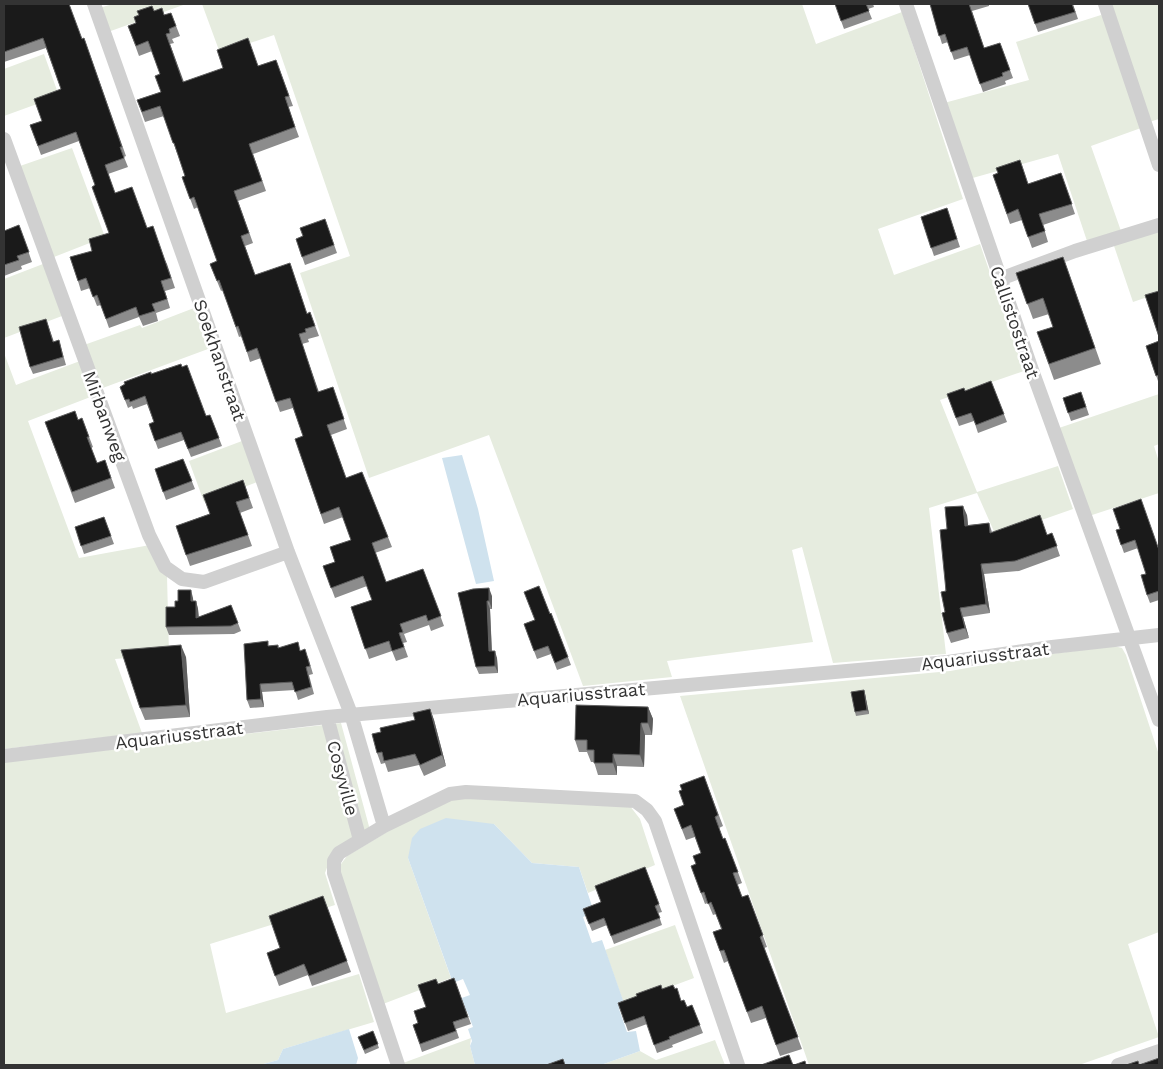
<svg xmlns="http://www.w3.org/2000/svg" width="1163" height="1069" viewBox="0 0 1163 1069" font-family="'Work Sans',sans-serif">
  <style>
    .green { fill: #e6ecdf }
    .water { fill: #cfe2ee }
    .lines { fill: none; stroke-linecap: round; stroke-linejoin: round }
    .minor { stroke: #d0d0d0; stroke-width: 14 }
    .wall { fill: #8c8c8c }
    .shaded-wall { fill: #5f5f5f }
    .building { fill: #1a1a1a; stroke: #5f5f5f }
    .labels { text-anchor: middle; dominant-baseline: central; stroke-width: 5; stroke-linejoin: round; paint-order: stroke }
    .street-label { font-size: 18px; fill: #333; stroke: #fff }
  </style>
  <rect width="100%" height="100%" fill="#fff"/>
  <!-- green -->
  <path class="green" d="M113,4H186L108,32L99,8Z
    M202,4H802L816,44L902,12L963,199L878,229L894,275L980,244L1024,371L940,400L977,492L1058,466L1073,509L996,536L977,493L929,508L946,654L833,663L802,547L792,550L813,642L667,661L672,677L583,686L489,435L369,478L300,273L350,256L274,35L220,53Z
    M1109,4H1159V119L1149,122Z
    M1101,15L1106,18L1141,128L1091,146L1121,231L1087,241L1058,154L969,179L944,103L1029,80L1016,42Z
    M44,54L59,96L4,116V69Z
    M72,148L105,237L54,257L20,166Z
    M1159,229V293L1133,302L1113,243Z
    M43,264L62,316L4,338V279Z
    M194,308L208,349L100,389L84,345L140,325L142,328Z
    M4,353L16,385L80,361L93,396L28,421L79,558L150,545L167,576L169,654L115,659L142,733L4,749Z
    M1159,394V444L1154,446L1159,462V493L1086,517L1056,429Z
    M242,441L257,482L204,502L189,461Z
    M1114,646L1122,648L1126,655L1159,755V932L1128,944L1159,1037L1079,1065H809L680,696L950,671L1035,656Z
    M341,723L370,830L334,849L325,873L335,905L210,944L226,1013L359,974L374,1022L283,1049L278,1060L260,1065H4V762Z
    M456,798L630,806L640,819L655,865L588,893L579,867L532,863L494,824L408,858L451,978L383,1004L340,876L341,864L347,856L397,826Z
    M675,925L694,978L624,1004L605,950Z
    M471,1038L470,1046L475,1065H404L403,1063Z
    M715,1040L725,1065H601L640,1051L656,1060Z"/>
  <!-- water -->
  <path class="water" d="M462,455L478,509L494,581L476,584L442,458Z
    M446,818L494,824L532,863L579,867L594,912L583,917L592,943L602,940L625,1006L619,1009L627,1032L636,1031L640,1051L601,1065L565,1064L475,1065L470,1046L472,1041L468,1029L473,1027L467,1011L463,1012L459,999L470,995L463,979L453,983L408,858L412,838L420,829Z
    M349,1029L358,1058L356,1065H260L278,1060L283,1049Z"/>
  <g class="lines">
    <!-- minor -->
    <path class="minor" d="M94,4L288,552L351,714L384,826
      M906,4L1032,370L1159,720
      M1105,4L1159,165
      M4,139L149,535L165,567L182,579L204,582L288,552
      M1000,279L1075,251L1159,225
      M327,717L360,840
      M4,756L327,717L948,662L1052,647L1159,635
      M398,1065L334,873V861L339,853L384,826L450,794L466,792L635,801L647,810L655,821L738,1065
      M1118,1065L1159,1051"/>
  </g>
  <!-- wall -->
  <path class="wall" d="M4,4L82,39L84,38L126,156L124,157L128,167L108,174L115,193L147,228L167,264L175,288L165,291L170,308L156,313L158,321L143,326L139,317L109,328L101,305L97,306L90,288L81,291L78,281L92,251L109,233L95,185L79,141L41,155L30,125L42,121L61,89L46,48L4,62Z
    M835,4H873L874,7L868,9L872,19L844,29Z
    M930,4H989V6L972,11L984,48L1000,43L1013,78L1005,81L1006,84L983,92L970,55L954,60L948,42L942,44Z
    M1028,4H1073L1078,19L1038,32Z
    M154,11L164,15L171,13L180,36L172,39L174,43L170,44L184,82L258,66L276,60L293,106L288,107L299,137L253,154L266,191L238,201L253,243L245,246L255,275L307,313L310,312L319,336L308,339L309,342L302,344L319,392L333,387L347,429L331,435L346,478L362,472L392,547L375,553L386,582L423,569L444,626L431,631L429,625L404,634L407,642L403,643L408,657L396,661L392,651L369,659L351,607L372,600L367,586L335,598L323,566L335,562L351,540L343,517L324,524L295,439L303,436L293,408L280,412L261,358L250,362L242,336L239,337L223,290L221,291L210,264L217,261L198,207L194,209L182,177L185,176L178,153H177L164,116L145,122L137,100L161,92L160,74L152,51L139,56L128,26L136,23Z
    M1061,173L1075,214L1043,225L1048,242L1032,248L1022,220L1010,224L993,175L1028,184Z
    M947,208L960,247L934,256L921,217Z
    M325,219L337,253L305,265L296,239L303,236Z
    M19,225L32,262L21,266L22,269L4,276V229V231Z
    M1063,257L1101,364L1054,380L1037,332L1053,327L1049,314L1033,319L1016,273Z
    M46,319L54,342L59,340L66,365L33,374L30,367Z
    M1159,341V384L1146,346Z
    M182,367L206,416L210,415L222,446L191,457L184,440L158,449L149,424L154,422L147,404L133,409L132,406L128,408L120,387L151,374Z
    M991,381L1007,422L978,433L974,421L959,426L947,394L965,391Z
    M1063,398L1084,400L1089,415L1071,421Z
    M82,418L93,447L91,448L97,463L105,460L115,488L75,503L45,422L78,420Z
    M183,459L195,489L166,500L155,469Z
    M243,480L253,508L240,513L252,546L190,566L176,526L209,514Z
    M967,515L968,525L989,523L992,532L1047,535L1052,533L1060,556L1019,571L984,574L990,613L963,617L969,638L951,643L947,633L945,612L947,529Z
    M104,517L114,544L84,554L75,527Z
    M1116,530L1159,549V600L1150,603L1147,595L1146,574L1138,548L1124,553Z
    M458,593L492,596V609H490L492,651L497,658L498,673L479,674L476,667Z
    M193,598V601H196L198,609L199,617L231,605L241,631L234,634L169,635L166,627L178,601Z
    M551,613L571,665L557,670L551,654L537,659L524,624Z
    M278,645L279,648L301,651L308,657L313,674L309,675L314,694L298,700L295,690L262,692L264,707L250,708L247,700L269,646Z
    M186,657L190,717L145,720L140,708Z
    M864,690L865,694L869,714L856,716L855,712Z
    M648,707L653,719L652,735H645L644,767L617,766V775H598L594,762H591L587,752H579L575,740Z
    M430,709L434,720L446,766L424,776L419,765L388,772L385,763L381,764L377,753L381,732L415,720Z
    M704,776L723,826L719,828L723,839L725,838L742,883L737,885L742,897L748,895L767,947L764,948L802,1049L780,1056L766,1018L751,1023L728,961L724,963L713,932L721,929L716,914L713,915L708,903L705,904L691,866L696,864L701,853L695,837L686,840L674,809L684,805L682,790Z
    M645,867L662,912L658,913L662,925L614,944L607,925L592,931L583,909L601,902Z
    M323,896L351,972L312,986L308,975L279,986L267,953L280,948Z
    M454,978L471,1024L456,1029L459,1038L422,1052L413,1025L418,1023L438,984Z
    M662,989L681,1001L687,1007L692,1005L703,1033L672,1045L673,1047L657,1053L647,1024L628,1031L618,1003Z
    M373,1031L379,1048L365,1054L358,1037Z"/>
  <!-- shaded-wall -->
  <path class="shaded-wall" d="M963,506L967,515L969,536L965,526Z
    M981,564L984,574L990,613L986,604Z
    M489,588L492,596V609L489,601Z
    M191,590L193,598L194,609L191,601Z
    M196,601L198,609L199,626L196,618Z
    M487,601L490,609L492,658L489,651Z
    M960,608L963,617L969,638L965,628Z
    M181,645L186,657L190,717L186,705Z
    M495,651L497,658L498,673L495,666Z
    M260,684L262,692L264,707L261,699Z
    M864,690L865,694L869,714L867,710Z
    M648,707L653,719L652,735L648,723Z
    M430,709L434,720L446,766L442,755Z
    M641,723L645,735L644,767L640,755Z
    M613,754L617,766V775L613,763Z"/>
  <!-- building -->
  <path class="building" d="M4,4H69L82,39L84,38L122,147H120L124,158L105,165L115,193L132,187L147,228L153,226L171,278L161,281L167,299L152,304L155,311L139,316L136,307L106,319L97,295L93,297L86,278L78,281L70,257L92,251L89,239L109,233L92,187L95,185L76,132L38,146L30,125L42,121L34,99L61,89L43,38L4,52Z
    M835,4H866L869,11L841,21Z
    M930,4H969L984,48L1000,43L1010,70L1002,73L1003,76L980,84L967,47L951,52L945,34L939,36Z
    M1028,4H1072L1075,12L1035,24Z
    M152,6L154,11L162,8L164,15L171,13L176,26L169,29L170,33L166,34L183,82L223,68L217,50L248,38L258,66L276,60L289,96L285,97L295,127L249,144L262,181L234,191L249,233L241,236L255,275L290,263L307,314L310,312L315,326L305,329L306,332L299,334L318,392L333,387L344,419L327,425L346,478L362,472L388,537L372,543L386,582L423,569L441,616L428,621L426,615L400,624L403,632L399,633L404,647L392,651L389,641L365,649L351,607L372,600L363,576L331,588L323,566L335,562L330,547L351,540L339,507L321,514L295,439L303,436L290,398L276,402L257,348L247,352L238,326L236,327L219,280L217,281L210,264L217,261L194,197L190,199L182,177L185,176L174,143H173L160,106L142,112L137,100L161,92L155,76L160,74L148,41L136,46L128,26L136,23L134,17L139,15L137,11Z
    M1020,160L1028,184L1061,173L1072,204L1039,214L1045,231L1028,237L1018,209L1007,214L993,175L998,173L996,168Z
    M947,208L957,239L931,248L921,217Z
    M325,219L334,245L302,257L296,239L303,236L300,228Z
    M19,225L29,252L17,256L19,260L4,265V229V231Z
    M1063,257L1095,348L1049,364L1037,332L1053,327L1043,298L1027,304L1016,273Z
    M1159,291V337L1145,295Z
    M46,319L53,342L59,340L63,357L30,367L19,327Z
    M1159,341V375L1156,376L1146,346Z
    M181,364L182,367L187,365L206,416L210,415L219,438L188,449L181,432L155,441L149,424L154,422L145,396L130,402L129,399L125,400L120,387L125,384L124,382L151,372V374Z
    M991,381L1004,414L976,425L971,413L956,418L947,394L964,388L965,391Z
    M1081,392L1086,407L1068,413L1063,398Z
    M75,411L78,420L82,418L89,437H87L97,463L105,460L111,478L72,492L45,422Z
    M183,459L192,481L163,492L155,469Z
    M243,480L249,498L236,502L248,535L186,555L176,526L210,514L203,495Z
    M1141,499L1159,550V591L1147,595L1141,575L1146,574L1135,540L1121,545L1116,530L1120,529L1113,509Z
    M963,506L965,526L989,523L990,533L1040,515L1047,535L1052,533L1057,546L1015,561L981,564L986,604L960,608L965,628L947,633L942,613L945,612L941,592L946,591L940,530L947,529L945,507Z
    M104,517L111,536L81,546L75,527Z
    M539,586L550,614L551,613L568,657L555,663L548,646L534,651L524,624L535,620L524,592Z
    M489,588V601H487L489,651H495V666L476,667L458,593L473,589Z
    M178,590H191V601H196V618L231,605L238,623L231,626L166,627V607H175V601H178Z
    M268,641V646L278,645V648L298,642L300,651L305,649L310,666L306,667L311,687L295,692L292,682L260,684L261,699L247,700L244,644Z
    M181,645L186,705L140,708L121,650Z
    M864,690L867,710L855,712L851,692Z
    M576,705L648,707V723H641L640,755L613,754V763H594V750H587V740H575Z
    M430,709L442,755L420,765L415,754L384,761L382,752L377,753L372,734L381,732L380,728L415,720L413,713Z
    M704,776L718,815L715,817L723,839L725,838L738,872L733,873L742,897L748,895L763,935L760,937L798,1037L776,1045L762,1006L747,1012L724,950L720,951L713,932L722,929L711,902L708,904L704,892L701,893L691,866L696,864L693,856L701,853L691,825L682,829L674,809L684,805L679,791L682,790L680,785Z
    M645,867L659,904L655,906L660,918L611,936L604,918L589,924L583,909L601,902L595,886Z
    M323,896L347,961L309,976L304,964L275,976L267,953L280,948L269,916Z
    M454,978L468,1017L453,1022L456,1031L420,1044L413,1025L418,1023L414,1011L426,1007L418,985L436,979L438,984Z
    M661,985L662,989L673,985L675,989L677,988L681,1001L684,1000L687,1007L692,1005L700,1025L669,1037L670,1039L654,1045L644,1016L625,1023L618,1003L637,996L636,994Z
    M373,1031L378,1044L364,1050L358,1037Z
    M789,1055L793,1065H761Z
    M1159,1058V1065H1126L1138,1061L1139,1065Z
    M563,1059L565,1065H546Z
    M805,1061L806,1065H794Z"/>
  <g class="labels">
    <!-- street labels -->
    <g class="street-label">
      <text transform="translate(1015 322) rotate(71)">Callistostraat</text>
      <text transform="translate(220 360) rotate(71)">Soekhanstraat</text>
      <text transform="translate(105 416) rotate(70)">Mirbanweg</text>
      <text transform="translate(985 656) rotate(-7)">Aquariusstraat</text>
      <text transform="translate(581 694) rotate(-5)">Aquariusstraat</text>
      <text transform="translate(179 735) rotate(-7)">Aquariusstraat</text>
      <text transform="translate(343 778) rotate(75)">Cosyville</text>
    </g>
  </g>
  <!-- border -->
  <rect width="1163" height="1069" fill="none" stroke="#333333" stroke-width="10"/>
</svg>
